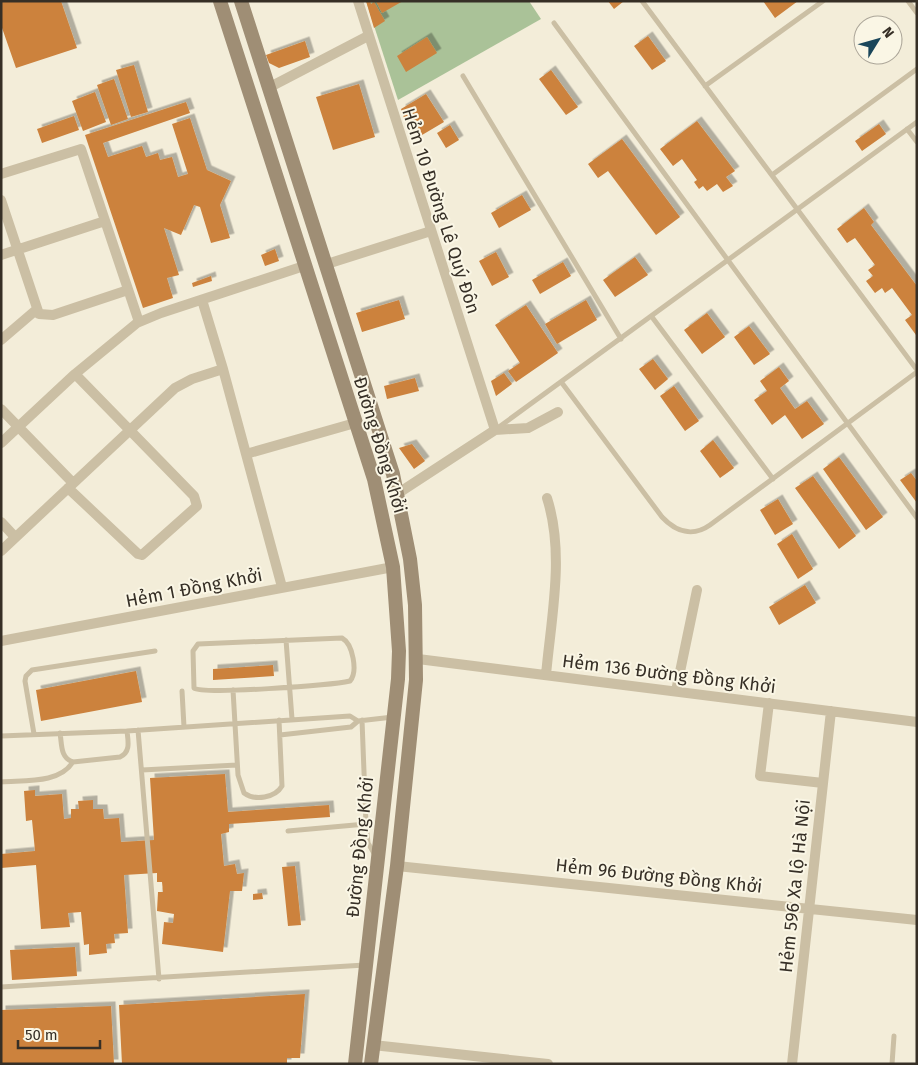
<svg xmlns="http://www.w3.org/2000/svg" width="918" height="1065" viewBox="0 0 918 1065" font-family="'Fira Sans',sans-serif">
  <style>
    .green { fill: #aac298 }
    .building { fill: #cc823d; filter: url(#shadow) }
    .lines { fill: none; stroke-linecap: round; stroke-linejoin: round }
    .service { stroke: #cbbfa4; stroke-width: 5 }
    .minor { stroke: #cbbfa4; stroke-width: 10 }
    .secondary { stroke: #9f8e75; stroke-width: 14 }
    .labels { text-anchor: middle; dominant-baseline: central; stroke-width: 4; stroke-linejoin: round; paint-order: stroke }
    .street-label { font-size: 18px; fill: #362f26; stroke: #faf6e5 }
  </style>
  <defs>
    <filter id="shadow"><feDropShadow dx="4.5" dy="-4.5" stdDeviation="0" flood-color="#0004"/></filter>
  </defs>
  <rect width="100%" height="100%" fill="#f3edd9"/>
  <!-- green -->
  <path class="green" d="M366,1H529L541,19L398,100Z"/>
  <!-- building -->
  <path class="building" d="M1,1H61L77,48L16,68L1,25Z
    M366,1H370L371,4L374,2L385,21L374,28Z
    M376,1H403L382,13Z
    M608,1H624L614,9Z
    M763,1H798L775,18Z
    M648,36L666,61L652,70L634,46Z
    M427,37L437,53L406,72L397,56Z
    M305,41L310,57L279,68L269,63L266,55Z
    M134,65L148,112L131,117L116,70Z
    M551,70L578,107L566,115L539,79Z
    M114,79L128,119L111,125L97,85Z
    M359,84L375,137L333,150L316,97Z
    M95,92L106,122L83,131L72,101Z
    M426,94L444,122L417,138L404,118L401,109Z
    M186,102L190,113L103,143L108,157L142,146L146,157L158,153L160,160L172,157L178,177L188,174L172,124L190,118L207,170L231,181L220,205L230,238L211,243L200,207L194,205L181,235L164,228L179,275L167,278L173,298L143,308L85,135Z
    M74,116L79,130L42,143L37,129Z
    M697,121L735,171L726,177L733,186L723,192L717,184L707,191L703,186L699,189L694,182L697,180L682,159L673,166L660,149Z
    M879,124L886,134L862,151L855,141Z
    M450,125L459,140L446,148L437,133Z
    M622,139L680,217L656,235L608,171L598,178L588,164Z
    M522,195L531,210L499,228L491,213Z
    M864,208L874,222L871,225L917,286L916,335L905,320L912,315L892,288L885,293L882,288L875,293L866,281L873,276L868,270L875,265L855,238L847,243L837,229Z
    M275,249L279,261L265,266L261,255Z
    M496,252L509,277L492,286L479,261Z
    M635,257L648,275L615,297L603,280Z
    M563,262L571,276L540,294L532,280Z
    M211,276L212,281L193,287L192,283Z
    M399,300L405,319L362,332L356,313Z
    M586,300L597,320L557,344L545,324Z
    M526,305L558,353L516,382L508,371L520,363L495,325Z
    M707,313L725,337L702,354L684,330Z
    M749,326L770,354L754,365L734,337Z
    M653,359L668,379L655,390L639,369Z
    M779,367L789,381L780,388L795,409L807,401L824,424L802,439L785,415L772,425L754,400L767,391L760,381Z
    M504,373L512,384L496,396L491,381Z
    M415,378L419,391L387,399L384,386Z
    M674,386L699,421L685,431L660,396Z
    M713,440L734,468L720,478L700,451Z
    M412,444L425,461L414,469L399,448Z
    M839,457L883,517L866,530L823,469Z
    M911,473L917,481V503L900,480Z
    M813,476L856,536L839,549L795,488Z
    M778,499L793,524L775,535L760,510Z
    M792,534L813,569L798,579L777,544Z
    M805,585L816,603L779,625L769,607Z
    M273,665L274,676L213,680V669Z
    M136,671L142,702L41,721L36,690Z
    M225,774L228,812L329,805L330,817L229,824V832L221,834L224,866L235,864L237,874L244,873L242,891H230L223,952L162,944L164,922L173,923L174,914L157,911L158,892H163L162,882H157V873L124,875L128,933L114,934L115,943L106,944L107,953L89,955V944L84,945L81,912L68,913L70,927L41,929L36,865L1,868V854L35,851L32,820L26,821L24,791L35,790V796L62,794L64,819L71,818V809H79L78,801L93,800V809H103L104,819L119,818L121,842L154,840L150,778Z
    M295,866L301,925L288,926L282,867Z
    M262,893L263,899L253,900V894Z
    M75,947L77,976L12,980L10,950Z
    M305,994L300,1058H287V1064H122L119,1005Z
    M111,1006L114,1064H1V1010Z"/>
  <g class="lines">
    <!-- service -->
    <path class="service" d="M642,1L917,370
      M908,1L917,13
      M554,23L917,518
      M463,76L621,339
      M705,86L823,1
      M907,129L917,142
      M772,175L917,69
      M652,317L773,479
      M562,383L662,517C676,532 693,537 710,525L917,372
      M499,427L917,122
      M342,638C353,644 358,672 350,681C332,685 203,695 194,688L193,651L198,644Z
      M286,640L292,719
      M233,690L238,775L244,793C255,801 275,798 282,786L279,720
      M182,691L184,727
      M362,720L366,824L368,843L375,855
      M138,730L159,979
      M60,733C62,744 60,758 73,762L120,757C131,752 128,741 127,731
      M34,734L25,681L26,676L32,670L155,651
      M280,735L351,727L358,721
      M1,736L127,731L350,716L358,721L393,717
      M142,770L237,765
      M1,782C25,780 59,784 73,762
      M288,831L366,824
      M1,987L365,965
      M892,1064L894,1036"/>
    <!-- minor -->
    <path class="minor" d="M358,1L495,430
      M270,87L368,36
      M1,174L81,149L139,322
      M1,200L39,314L53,315L128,290
      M1,255L105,221
      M327,264L431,231
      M202,300L223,369L282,587
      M1,340L36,310
      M1,409L73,483
      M1,443L75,374L137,323L161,313L304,266
      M246,454L355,423
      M68,488L138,554L142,555L197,506L194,496L75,374
      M397,494L495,430L528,428L558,412
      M1,522L15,537
      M1,551L175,388L192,379L223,369
      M1,641L393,567
      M418,659L917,722
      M546,675C551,618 565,554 547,498
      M676,691L697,590
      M769,703L760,776L823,783
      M397,866L917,920
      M373,1045L548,1064
      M792,1064L831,711"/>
    <!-- secondary -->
    <path class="secondary" d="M220,1L374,479L393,567L399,651L398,679L355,1064
      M241,1L393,474L410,559L415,605L416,680L397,866L371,1064"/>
  </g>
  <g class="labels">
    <!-- street labels -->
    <g class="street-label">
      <text transform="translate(441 211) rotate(72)">Hẻm 10 Đường Lê Quý Đôn</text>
      <text transform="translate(380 445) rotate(73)">Đường Đồng Khởi</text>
      <text transform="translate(194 588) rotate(-11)">Hẻm 1 Đồng Khởi</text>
      <text transform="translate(669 674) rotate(7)">Hẻm 136 Đường Đồng Khởi</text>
      <text transform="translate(360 847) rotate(-84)">Đường Đồng Khởi</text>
      <text transform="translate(659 876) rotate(6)">Hẻm 96 Đường Đồng Khởi</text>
      <text transform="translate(795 886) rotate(-84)">Hẻm 596 Xa lộ Hà Nội</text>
    </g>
  </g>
  <!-- border -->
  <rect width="918" height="1065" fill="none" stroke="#362f26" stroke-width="5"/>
  <!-- north arrow -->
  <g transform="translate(878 40) rotate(53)"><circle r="24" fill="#faf6e5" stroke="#aca699"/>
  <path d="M0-4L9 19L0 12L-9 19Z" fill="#1a465a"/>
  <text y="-8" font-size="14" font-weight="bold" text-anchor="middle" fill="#362f26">N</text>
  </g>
  <!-- scale -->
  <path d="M18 1040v8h82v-8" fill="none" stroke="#362f26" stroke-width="2.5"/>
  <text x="25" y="1040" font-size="15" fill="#362f26" stroke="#faf6e5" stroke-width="4" paint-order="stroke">50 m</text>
</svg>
